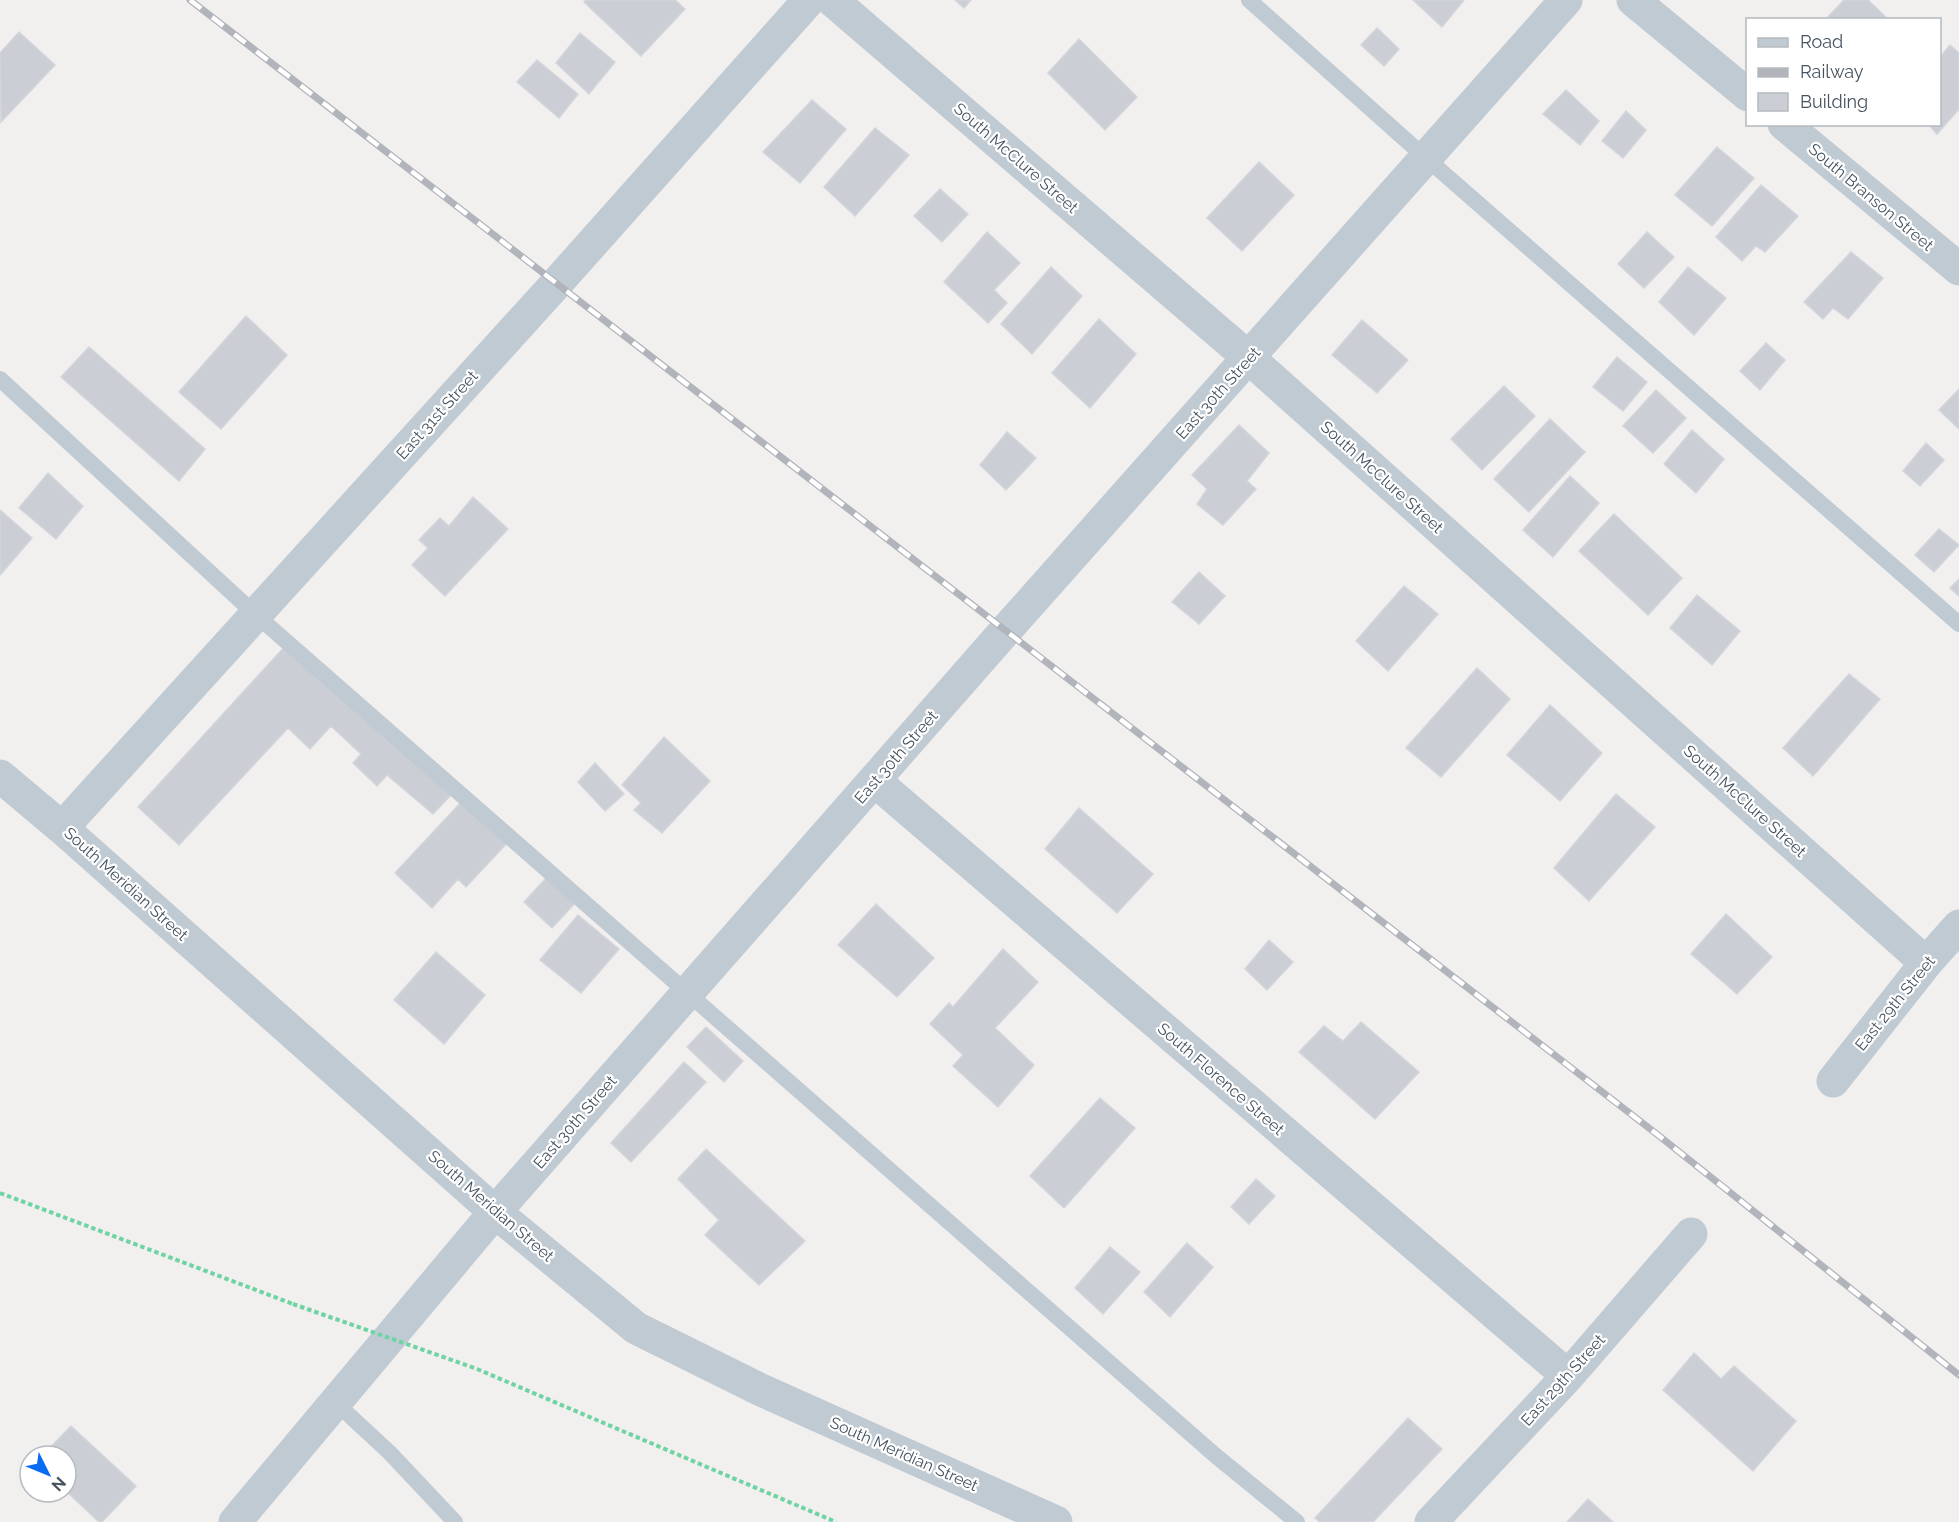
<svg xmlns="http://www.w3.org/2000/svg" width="1959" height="1522" viewBox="0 0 1959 1522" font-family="Raleway,sans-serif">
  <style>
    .building { fill: #cbced5; stroke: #d3d5dc; stroke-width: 1.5 }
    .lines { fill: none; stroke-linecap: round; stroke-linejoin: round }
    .path { stroke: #6fd4a4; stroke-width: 4; stroke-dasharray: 4.5 3; stroke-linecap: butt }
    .lane { stroke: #bfcad3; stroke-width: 16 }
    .street { stroke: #bfcad3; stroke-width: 33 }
    .rail-casing { stroke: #b1b5bb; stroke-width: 7 }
    .rail { stroke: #fff; stroke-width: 4.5; stroke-dasharray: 14; stroke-linecap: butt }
    .path-bridge { stroke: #6fd4a4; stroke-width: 4; stroke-dasharray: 4.5 3; stroke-linecap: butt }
    .labels { text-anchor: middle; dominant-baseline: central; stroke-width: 4.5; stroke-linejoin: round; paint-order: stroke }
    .street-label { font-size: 16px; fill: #46535f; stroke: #fff }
  </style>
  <rect width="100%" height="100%" fill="#f2efef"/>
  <!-- building -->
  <path class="building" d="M586,0H675L685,9L641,56L584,2Z
    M586,0H675L685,9L641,56L584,2Z
    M955,0H971L964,8Z
    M955,0H971L964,8Z
    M1413,0H1464L1442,27Z
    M1844,0H1868L1889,20H1825Z
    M1377,28L1399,49L1384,66L1361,45Z
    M19,32L55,65L1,122L0,53Z
    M580,33L615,62L589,94L556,63Z
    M580,33L615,62L589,94L556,63Z
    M1079,39L1137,97L1105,130L1048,73Z
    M1079,39L1137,97L1105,130L1048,73Z
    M1950,45L1959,53V109L1937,134L1928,124H1940V57Z
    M537,60L578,94L559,118L517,82Z
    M537,60L578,94L559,118L517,82Z
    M1566,90L1599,121L1580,145L1543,114Z
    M812,100L846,129L800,183L763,152Z
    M812,100L846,129L800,183L763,152Z
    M1626,111L1646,130L1623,158L1602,141Z
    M875,128L909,155L855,216L824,187Z
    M875,128L909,155L855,216L824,187Z
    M1717,147L1754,178L1712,226L1675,195Z
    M1259,162L1294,195L1242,251L1207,218Z
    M1761,185L1798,216L1765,252L1756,246L1742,261L1716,237Z
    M940,189L968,214L942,242L914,216Z
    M940,189L968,214L942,242L914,216Z
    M987,232L1020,263L994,290L1007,303L988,323L944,282Z
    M987,232L1020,263L994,290L1007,303L988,323L944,282Z
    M1647,232L1674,257L1644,288L1618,264Z
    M1851,252L1883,278L1848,319L1833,308L1823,319L1804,302Z
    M1051,267L1082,296L1032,354L1001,324Z
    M1051,267L1082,296L1032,354L1001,324Z
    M1688,267L1726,298L1694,335L1659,302Z
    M246,316L287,355L221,429L179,392Z
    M1099,319L1136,354L1090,408L1052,373Z
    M1099,319L1136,354L1090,408L1052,373Z
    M1362,320L1408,360L1377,393L1332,355Z
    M1766,343L1785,360L1760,390L1740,371Z
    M89,347L205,449L179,481L61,377Z
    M1617,357L1647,382L1623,411L1593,387Z
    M1504,386L1535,416L1482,470L1451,439Z
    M1959,389V429L1939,410Z
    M1656,390L1686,418L1653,453L1623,426Z
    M1550,419L1585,452L1529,512L1494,479Z
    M1239,425L1269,453L1247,481L1256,489L1223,525L1197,504L1207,489L1192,475Z
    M1692,430L1724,459L1696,493L1664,464Z
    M1007,432L1036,458L1006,490L980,465Z
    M1926,443L1944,460L1920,486L1903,471Z
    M48,473L83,506L56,539L19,508Z
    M1570,476L1599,503L1553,557L1523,530Z
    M473,497L508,529L445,596L412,565L428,548L419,540L440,518L449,526Z
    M0,510L32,538L0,575Z
    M1614,514L1682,578L1648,615L1579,551Z
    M1939,529L1959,545L1934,572L1915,555Z
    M1199,572L1225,596L1199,624L1172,602Z
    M1959,579V596L1950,588Z
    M1404,586L1438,614L1388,671L1356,641Z
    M1697,595L1740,631L1712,665L1670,628Z
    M287,644L452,794L433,814L387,775L377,786L353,763L361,754L331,726L310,749L288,728L179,845L138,807Z
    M1477,668L1510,699L1441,777L1406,748Z
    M1849,674L1880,699L1813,776L1783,748Z
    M1550,705L1602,753L1560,801L1507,755Z
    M664,737L710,781L662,833L634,810L641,803L622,785Z
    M595,763L624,794L605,811L578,782Z
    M1616,794L1655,827L1589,901L1554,868Z
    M463,800L508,842L466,887L458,879L432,908L395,873Z
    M1079,808L1153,874L1117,913L1045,849Z
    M548,876L576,902L552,928L524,902Z
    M876,904L934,958L897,997L838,945Z
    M1726,914L1772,957L1737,994L1691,954Z
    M578,915L619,949L581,993L540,960Z
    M1269,940L1293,962L1267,990L1245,969Z
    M1003,949L1038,982L995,1028L1034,1065L998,1107L953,1066L963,1055L930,1024L949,1003L953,1007Z
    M436,952L485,995L444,1044L394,1000Z
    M1361,1022L1419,1072L1375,1119L1299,1052L1324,1026L1343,1041Z
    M706,1027L743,1061L724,1082L687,1047Z
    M684,1062L706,1082L631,1162L611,1143Z
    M1100,1098L1135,1128L1064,1208L1030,1176Z
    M706,1149L805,1241L759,1285L705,1235L719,1220L678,1179Z
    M1256,1179L1275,1196L1249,1224L1231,1207Z
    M1187,1243L1213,1267L1170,1317L1144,1292Z
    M1110,1247L1140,1272L1103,1314L1075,1288Z
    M1694,1353L1721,1379L1734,1366L1796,1421L1753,1471L1663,1390Z
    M1408,1418L1442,1449L1373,1522H1320L1315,1518Z
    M71,1426L136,1486L102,1522H99L66,1491V1456H42Z
    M1588,1499L1613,1522H1567Z"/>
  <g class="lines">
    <!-- path -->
    <path class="path" d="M0,1193L293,1304
      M477,1369L836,1522"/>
    <!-- lane -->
    <path class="lane" d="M1249,0L1426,158L1959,624
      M0,379L255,614L1216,1456L1297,1522
      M335,1402L390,1453L455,1522"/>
    <!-- street -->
    <path class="street" d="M832,0L1249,358L1926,963
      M1633,0L1748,95
      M1784,124L1959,269
      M0,776L62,828L495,1212L636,1328L759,1389L1056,1522
      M875,781L1568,1376
      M62,828L556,284L809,0
      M1833,1081L1926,963L1959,926
      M235,1522L495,1212L1006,630L1566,0
      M1431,1522L1568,1376L1691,1234"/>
    <defs>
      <path id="rail" d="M190,0L1658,1135L1959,1375"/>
    </defs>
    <!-- rail casing -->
    <use href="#rail" class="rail-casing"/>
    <!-- rail -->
    <use href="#rail" class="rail"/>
    <!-- path-bridge -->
    <path class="path-bridge" d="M293,1304L477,1369"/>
  </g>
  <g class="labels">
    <!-- street labels -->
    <g class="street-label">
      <text transform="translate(1016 158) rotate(41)">South McClure Street</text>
      <text transform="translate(1871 197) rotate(40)">South Branson Street</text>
      <text transform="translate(1218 393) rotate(-48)">East 30th Street</text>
      <text transform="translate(437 415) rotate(-48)">East 31st Street</text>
      <text transform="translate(1382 477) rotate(42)">South McClure Street</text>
      <text transform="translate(896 757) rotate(-49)">East 30th Street</text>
      <text transform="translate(1745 801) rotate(42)">South McClure Street</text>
      <text transform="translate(126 884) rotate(42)">South Meridian Street</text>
      <text transform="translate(1895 1003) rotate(-51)">East 29th Street</text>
      <text transform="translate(1221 1079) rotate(41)">South Florence Street</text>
      <text transform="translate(575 1122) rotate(-49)">East 30th Street</text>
      <text transform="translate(491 1206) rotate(41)">South Meridian Street</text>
      <text transform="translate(1563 1380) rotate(-48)">East 29th Street</text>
      <text transform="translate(904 1454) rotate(24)">South Meridian Street</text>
    </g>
  </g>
  <!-- legend -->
  <rect x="1746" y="18" width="195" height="108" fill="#ffffff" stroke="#b5babf" stroke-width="1.5"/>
  <rect x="1758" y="38" width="30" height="9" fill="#bfcad3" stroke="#b5babf" stroke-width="1.5"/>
  <text x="1800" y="48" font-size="18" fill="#46535f">Road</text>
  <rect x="1758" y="68" width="30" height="9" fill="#b1b5bb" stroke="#b5babf" stroke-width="1.5"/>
  <text x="1800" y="78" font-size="18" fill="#46535f">Railway</text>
  <rect x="1758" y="93" width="30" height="18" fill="#cbced5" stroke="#b5babf" stroke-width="1.5"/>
  <text x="1800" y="108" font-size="18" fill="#46535f">Building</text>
  <!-- north arrow -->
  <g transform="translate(48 1474) rotate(133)"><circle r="28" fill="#ffffff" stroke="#b5babf" stroke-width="1.5"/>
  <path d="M0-4.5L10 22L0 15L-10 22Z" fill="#096bf2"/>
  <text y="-9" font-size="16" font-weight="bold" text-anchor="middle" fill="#46535f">N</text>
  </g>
</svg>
